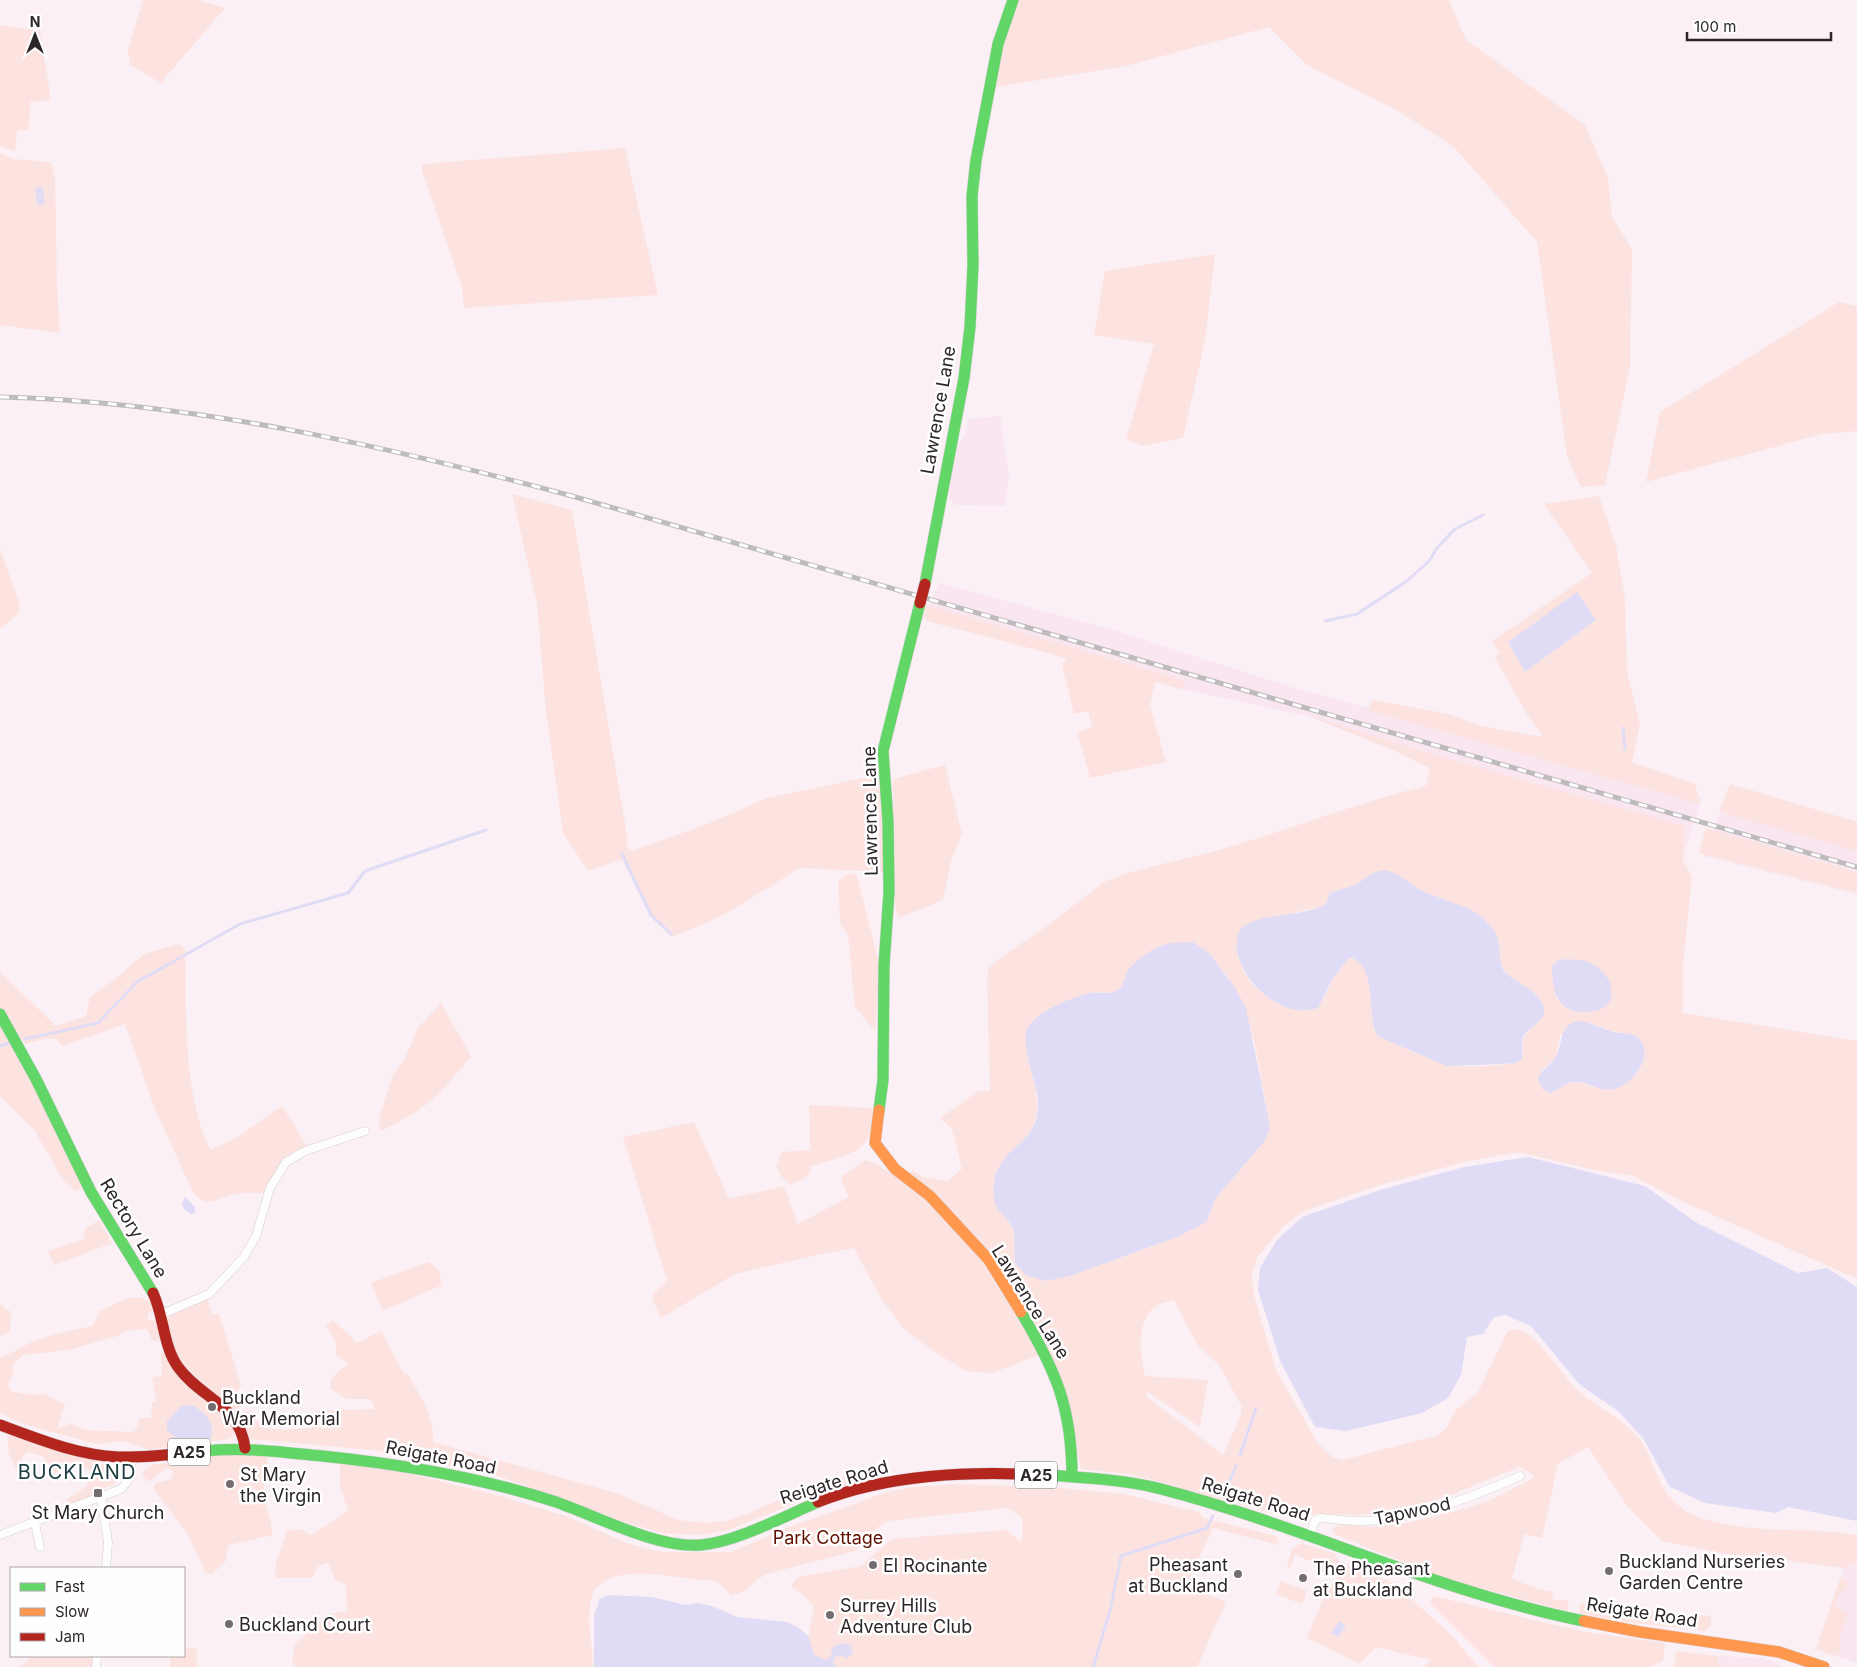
<svg xmlns="http://www.w3.org/2000/svg" width="1857" height="1667" viewBox="0 0 1857 1667" font-family="Inter,sans-serif">
  <style>
    .built { fill: #f9e6f1 }
    .green { fill: #fce3e0; fill-rule: evenodd }
    .water { fill: #e1dcf5 }
    .lines { fill: none; stroke-linecap: round; stroke-linejoin: round }
    .stream { stroke: #e1dcf5; stroke-width: 3 }
    .street-casing { stroke: #d6ced2; stroke-width: 9 }
    .fast-casing { stroke: #d6ced2; stroke-width: 12 }
    .slow-casing { stroke: #d6ced2; stroke-width: 12 }
    .jam-casing { stroke: #d6ced2; stroke-width: 12 }
    .street { stroke: #fefdfe; stroke-width: 8 }
    .fast { stroke: #63d668; stroke-width: 11 }
    .slow { stroke: #ff974d; stroke-width: 11 }
    .jam { stroke: #b3261e; stroke-width: 11 }
    .rail-casing { stroke: #bebbbd; stroke-width: 5 }
    .rail { stroke: #fefefe; stroke-width: 3; stroke-dasharray: 9; stroke-linecap: butt }
    .jam-bridge-casing { stroke: #d6ced2; stroke-width: 12; stroke-linecap: butt }
    .jam-bridge { stroke: #b3261e; stroke-width: 11 }
    .poi-dot { fill: #746c70; stroke: #fefefe; stroke-width: 2 }
    .labels { text-anchor: middle; dominant-baseline: central; stroke-width: 5; stroke-linejoin: round; paint-order: stroke }
    .shield { fill: #fefefe; stroke: #6b6669; stroke-width: 1 }
    .shield-label { font-size: 16px; font-weight: bold; fill: #2c2529 }
    .street-label { font-size: 18px; fill: #2c2529; stroke: #fefefe }
    .poi-label { font-size: 18px; fill: #2c2529; stroke: #fefefe; text-anchor: start }
    .park-label { font-size: 18px; fill: #5f1100; stroke: #fefefe }
    .quarter-label { font-size: 20px; letter-spacing: 1px; fill: #1c3d42; stroke: #fefefe }
  </style>
  <rect width="100%" height="100%" fill="#faf0f5"/>
  <!-- built -->
  <path class="built" d="M1000,416L1009,476L1005,506L956,505L949,499L951,474L956,444L966,436L968,419Z
    M939,583L1114,630L1291,687L1702,798L1683,857L1430,768L1391,749L1308,716L1181,689L1067,659L926,614Z
    M1730,784L1857,822V894L1704,856Z
    M1857,1562V1663L1816,1649L1844,1568Z
    M1719,1656L1764,1658L1785,1667H1717Z"/>
  <!-- green -->
  <path class="green" d="M143,0H197L225,8L164,79L163,84L130,65L128,50Z
    M1019,0H1449L1466,40L1585,125L1608,178L1612,217L1632,249L1630,367L1605,485L1581,487L1567,456L1537,242L1454,147L1395,109L1307,65L1269,27L1126,66L996,87L1000,57Z
    M0,25L40,31L51,100L30,102L29,130L17,131L15,151L0,146Z
    M625,148L658,295L464,308L462,287L422,171V164Z
    M0,153L13,159L51,162L55,178L57,286L60,333L0,325Z
    M1215,254L1205,341L1183,438L1143,446L1126,439L1154,344L1094,335L1105,271Z
    M1839,302L1857,306V431L1822,434L1646,482L1660,412Z
    M512,494L572,510L628,841L626,845L631,851L705,825L767,798L878,775L883,823V872L800,868L722,916L672,937L651,917L623,861L620,860L588,871L563,833L546,712L537,604Z
    M1599,496L1616,546L1625,599L1627,671L1640,725L1632,762L1695,784L1700,804L1367,710L1373,700L1449,714L1481,726L1543,737L1525,711L1495,658L1500,653L1492,641L1592,573L1544,504ZM1596,620L1525,672L1508,642Z
    M0,549L20,605L19,613L0,629Z
    M926,605L1186,681L1181,689L1155,682L1150,705L1166,762L1090,778L1077,732L1092,728L1088,711L1074,714L1062,665L1067,658L927,621L924,616Z
    M1308,716L1445,758L1684,826L1683,860L1692,877L1683,966V1013L1857,1041V1279L1675,1198L1634,1176L1594,1170L1522,1153H1512L1464,1162L1384,1184L1304,1211L1285,1225L1258,1256L1252,1273L1254,1295L1276,1370L1317,1442L1332,1457L1343,1460L1435,1436L1446,1429L1456,1410L1478,1392L1507,1332C1515,1328 1521,1328 1528,1334C1549,1350 1561,1376 1581,1393C1601,1410 1629,1422 1643,1444C1654,1461 1656,1482 1671,1498C1676,1503 1684,1511 1691,1514C1741,1536 1805,1526 1857,1535V1562L1844,1568L1721,1553L1662,1541L1628,1507L1588,1447L1558,1464L1542,1538L1524,1534L1512,1579L1538,1589L1553,1592L1552,1599L1569,1601L1567,1611L1440,1577L1334,1534L1333,1528L1339,1525L1369,1527L1402,1524L1457,1511L1488,1501L1534,1478L1531,1473L1520,1467L1443,1498L1408,1508L1362,1515L1317,1514L1294,1519L1129,1474L1081,1469L1074,1438L1042,1354L992,1373L966,1371L933,1351L903,1328L879,1295L854,1248L812,1256L735,1274L661,1318L653,1301V1294L667,1281L623,1137L694,1122L729,1199L784,1186L798,1224L849,1197L842,1182V1176L865,1160C883,1164 893,1179 911,1184L908,1176L913,1170L922,1177L948,1181L962,1169L952,1129L940,1118L979,1091H990L987,976L989,968L996,961L1047,926L1104,882C1146,865 1190,859 1233,846C1298,826 1361,802 1426,786L1430,768L1391,749ZM1375,872L1398,875L1420,890L1500,953C1498,974 1521,984 1536,994C1534,1004 1534,1017 1531,1027C1526,1039 1519,1035 1524,1052L1515,1063C1498,1065 1479,1068 1462,1066C1440,1065 1412,1052 1393,1042C1389,1040 1382,1040 1379,1037C1365,1026 1380,969 1352,957L1348,959L1332,980L1324,999L1289,1007L1271,1000L1251,983L1245,974L1238,957L1236,944L1260,920L1321,907L1326,904L1330,893L1355,885ZM1193,942C1255,987 1255,1052 1269,1121V1131L1264,1142L1215,1199L1208,1218L1203,1224L1177,1237L1070,1276L1046,1281L1026,1275L1015,1263L1014,1232L1006,1217L1021,1144C1048,1117 1034,1089 1028,1057L1058,1005L1093,992L1112,993L1121,988L1127,972L1155,949L1164,945ZM1552,974L1569,1010L1557,999ZM1590,1022L1611,1031L1630,1034L1641,1065C1638,1074 1634,1077 1626,1082C1595,1102 1580,1068 1558,1090L1541,1071L1556,1057L1560,1035ZM1174,1300L1198,1346L1219,1365L1242,1407L1240,1417L1223,1455L1146,1396L1148,1392L1200,1427L1208,1380L1145,1376C1141,1357 1135,1321 1155,1307C1160,1303 1167,1302 1174,1300Z
    M945,765L962,833L951,861L943,900L899,918L895,904L893,779Z
    M1730,784L1857,822V851L1730,815L1720,810Z
    M1706,828L1857,872V893L1699,853Z
    M848,874L857,875L880,967L875,1031L855,1007L848,935L840,923L838,881Z
    M179,944L185,949C187,1016 182,1089 210,1150L239,1136L282,1106L307,1146L282,1161L264,1193C255,1193 245,1192 236,1194C216,1197 210,1211 193,1192L156,1112L125,1024L63,1046L56,1039H44L25,1044L0,1007V972L56,1026L86,1016L90,997L115,979L144,954Z
    M441,1003L471,1056C440,1095 427,1110 380,1131L379,1118L392,1077L406,1056L418,1028Z
    M0,1022L17,1048L84,1188L76,1191L64,1181L34,1130L0,1096Z
    M809,1105L872,1108C872,1117 872,1131 867,1140C860,1154 826,1162 811,1166C810,1178 801,1180 790,1185L781,1176L776,1166L782,1152L810,1150Z
    M99,1220L112,1243L54,1265L48,1251L84,1239L85,1229Z
    M428,1262L439,1270L442,1285L383,1311L371,1283Z
    M128,1298H142L150,1301L152,1312L148,1314V1320L158,1321L160,1341L152,1340L147,1329L125,1331L117,1336L68,1350L23,1355L12,1365L14,1372L8,1385L11,1391L31,1395L44,1394L65,1404L57,1429L72,1423C89,1436 112,1428 132,1433L137,1428L140,1418H151L152,1402L156,1401L152,1377L162,1376L161,1353H164L174,1369L221,1409L234,1425V1433L230,1439L150,1450L123,1441L96,1444L23,1424L0,1413V1357C12,1354 21,1347 32,1342C53,1334 72,1330 93,1326L99,1311Z
    M207,1299L213,1315L219,1313L241,1386L238,1390L241,1406L235,1412L179,1362L167,1321L170,1316Z
    M0,1304L11,1312L10,1332L0,1337Z
    M333,1320L357,1343L381,1331L405,1375L408,1374C420,1397 435,1416 433,1442L620,1494L678,1520L707,1523L726,1521L747,1514L809,1487L838,1478L887,1469L888,1476L863,1481L812,1497L725,1531L698,1535L662,1533L625,1522L501,1477L380,1451L250,1439L239,1417L242,1412L251,1410L261,1427L282,1430L311,1428L316,1411L374,1409L371,1399H347L330,1389L331,1379L348,1363L336,1355V1343L326,1326Z
    M7,1434C23,1438 124,1460 117,1480C115,1487 106,1486 101,1490L98,1486L93,1487L94,1492L90,1497L69,1505L67,1499L83,1489L91,1480L89,1470C75,1463 62,1470 49,1476L44,1457L28,1452L22,1457L20,1467L16,1469L9,1455Z
    M223,1454L266,1456L268,1459C266,1471 263,1483 264,1496C266,1509 273,1522 272,1535L229,1545L225,1562L212,1574H206L188,1535L153,1488L156,1483L172,1479L173,1472L168,1467L149,1482L142,1475L145,1469L152,1465Z
    M340,1463L389,1469L493,1494L569,1517L626,1543L662,1552H731L784,1529L887,1492L913,1487L957,1484L1051,1487L1124,1494L1199,1512L1203,1518L1276,1536L1279,1545L1213,1528L1186,1585L1226,1602L1197,1667H823L806,1647L814,1608L804,1595L791,1586L797,1577L861,1566L892,1539L1006,1530L1021,1542L1023,1527L1021,1517L1007,1508L888,1521C874,1527 867,1541 855,1551L767,1574C753,1580 748,1593 731,1595L716,1581C682,1582 596,1553 590,1605C587,1625 593,1647 593,1667H296L292,1663L295,1644L327,1615L347,1611L346,1585L335,1580L328,1563L318,1566L312,1578H275C274,1562 283,1547 286,1531L300,1529L311,1535L348,1511L340,1486Z
    M1301,1543L1336,1554L1339,1561L1333,1575L1320,1570L1321,1565L1295,1555L1290,1568L1287,1567L1292,1549Z
    M1350,1562L1397,1586L1456,1639L1460,1646L1479,1667H1424L1431,1660L1376,1647L1359,1664L1307,1638L1325,1594Z
    M1841,1576L1848,1583L1845,1591L1840,1592L1835,1607L1848,1613L1839,1639L1842,1651L1836,1656L1816,1649Z
    M1281,1581L1307,1591L1302,1604L1276,1594Z
    M1433,1596L1586,1632L1665,1643L1663,1661L1649,1667H1494L1430,1603Z
    M1580,1603L1621,1611L1711,1616V1626L1705,1631L1620,1621L1579,1613Z
    M184,1648H197V1667H170V1656H184Z
    M1676,1651L1719,1656L1717,1667H1674Z
    M31,1656H92V1667H17L25,1663Z"/>
  <!-- water -->
  <path class="water" d="M43,187L45,204L37,205L35,188Z
    M1577,592L1596,620L1525,672L1508,642Z
    M1384,870C1398,872 1408,883 1421,890C1439,899 1459,903 1477,913C1483,917 1491,926 1495,932C1503,945 1496,960 1505,972C1517,985 1544,991 1544,1012C1543,1022 1530,1027 1525,1034C1519,1042 1524,1050 1522,1059L1515,1063L1501,1064L1447,1066L1379,1037C1365,1024 1379,968 1352,958L1348,959L1332,980L1318,1008C1283,1020 1242,983 1237,950C1236,942 1237,934 1242,928C1257,913 1305,917 1326,904L1330,893L1355,885L1375,872Z
    M1193,942L1209,953L1236,989L1246,1008L1269,1121V1131L1264,1142L1215,1199L1208,1219L1203,1224L1177,1237L1070,1276L1046,1281L1026,1275L1015,1263C1013,1252 1016,1240 1013,1229C1009,1220 1003,1216 997,1208C992,1199 993,1180 997,1171C1009,1143 1040,1141 1038,1101C1037,1084 1017,1038 1030,1024C1040,1011 1074,996 1090,993C1100,991 1110,996 1119,989C1124,985 1124,978 1127,972C1133,962 1151,949 1163,945C1172,942 1184,943 1193,942Z
    M1565,959C1572,960 1581,959 1588,962C1604,967 1620,990 1607,1005C1602,1010 1592,1012 1585,1012C1557,1013 1552,990 1552,966L1557,961Z
    M1578,1021C1591,1022 1600,1028 1611,1031C1620,1034 1630,1032 1637,1037C1656,1052 1635,1081 1620,1087C1602,1096 1588,1079 1571,1082C1564,1084 1559,1090 1551,1093L1542,1089L1538,1078C1542,1069 1551,1065 1556,1056C1564,1041 1558,1026 1578,1021Z
    M1528,1157L1645,1186L1697,1223L1798,1273L1827,1268L1857,1287V1521L1788,1507L1776,1513L1705,1503L1670,1487L1643,1438L1618,1411L1579,1384L1531,1326L1505,1315L1494,1317L1483,1334L1467,1337L1461,1375L1448,1398L1422,1413L1346,1431L1315,1427L1281,1363L1258,1290L1260,1268L1277,1240L1302,1217L1380,1190L1464,1167Z
    M185,1197L195,1207V1213L191,1214L184,1209L182,1203Z
    M191,1405C205,1411 217,1424 210,1440L182,1444L167,1430V1421L180,1407Z
    M608,1595L652,1597L685,1605L697,1603L712,1606L737,1617L787,1622L799,1628L808,1636L814,1655L827,1660L831,1655L833,1647L841,1643L851,1645L853,1653L847,1658L840,1655L835,1657L833,1662L836,1667H594V1615L600,1599Z
    M1339,1621L1346,1626L1338,1637L1331,1633Z"/>
  <g class="lines">
    <!-- stream -->
    <path class="stream" d="M1325,621L1357,614L1407,581L1429,561L1437,548L1455,529L1483,515
      M1623,728L1625,749
      M622,854L651,915L671,934
      M25,1039L98,1023L137,982L240,924L348,893L365,871L486,830
      M0,1046L11,1042
      M1240,1455L1256,1408
      M1223,1496L1236,1466
      M1093,1667L1110,1611L1121,1556L1207,1528L1213,1516"/>
    <defs>
      <path id="street" d="M162,1314L209,1294L244,1257L256,1236L270,1188L286,1162L305,1151L365,1131
        M101,1498L108,1542L106,1568
        M35,1523L40,1547
        M1310,1534L1315,1521L1320,1518C1333,1519 1346,1521 1358,1521C1411,1522 1472,1497 1520,1476
        M0,1535L121,1489L127,1482L133,1458
        M96,1667L97,1656"/>
      <path id="fast" d="M925,584L964,378L970,327L973,265L972,196L976,160L998,44L1013,0
        M0,1014L36,1079L91,1192L153,1293
        M879,1110L883,1080L884,965L889,892L888,821L883,751L920,603
        M1021,1312C1056,1371 1072,1408 1072,1477
        M205,1451C245,1447 283,1452 322,1456C400,1464 478,1477 553,1501C595,1515 657,1549 701,1545C736,1542 785,1516 818,1502
        M1044,1475C1079,1477 1128,1480 1161,1489C1304,1526 1438,1592 1584,1621"/>
      <path id="slow" d="M879,1110L875,1143L895,1169L930,1196L989,1260L1021,1312
        M1584,1621L1640,1632L1779,1652L1824,1667"/>
      <path id="jam" d="M153,1293C164,1316 163,1346 178,1367C200,1398 240,1405 245,1448
        M0,1425C38,1439 77,1455 118,1457C147,1458 176,1454 205,1451
        M818,1502C888,1474 969,1471 1044,1475"/>
    </defs>
    <!-- street casing -->
    <use href="#street" class="street-casing"/>
    <!-- fast casing -->
    <use href="#fast" class="fast-casing"/>
    <!-- slow casing -->
    <use href="#slow" class="slow-casing"/>
    <!-- jam casing -->
    <use href="#jam" class="jam-casing"/>
    <!-- street -->
    <use href="#street" class="street"/>
    <!-- fast -->
    <use href="#fast" class="fast"/>
    <!-- slow -->
    <use href="#slow" class="slow"/>
    <!-- jam -->
    <use href="#jam" class="jam"/>
    <defs>
      <path id="rail" d="M0,397C194,402 385,446 572,496L1857,867"/>
    </defs>
    <!-- rail casing -->
    <use href="#rail" class="rail-casing"/>
    <!-- rail -->
    <use href="#rail" class="rail"/>
    <defs>
      <path id="jam-bridge" d="M920,603L925,584"/>
    </defs>
    <!-- jam-bridge casing -->
    <use href="#jam-bridge" class="jam-bridge-casing"/>
    <!-- jam-bridge -->
    <use href="#jam-bridge" class="jam-bridge"/>
  </g>
  <!-- markers -->
  <g class="poi-dot">
    <circle cx="212" cy="1407" r="5"/>
    <circle cx="230" cy="1484" r="5"/>
    <rect x="93" y="1488" width="10" height="10" rx="2.5"/>
    <circle cx="873" cy="1565" r="5"/>
    <circle cx="1609" cy="1571" r="5"/>
    <circle cx="1238" cy="1574" r="5"/>
    <circle cx="1303" cy="1578" r="5"/>
    <circle cx="830" cy="1615" r="5"/>
    <circle cx="229" cy="1624" r="5"/>
  </g>
  <g class="labels">
    <!-- shield labels -->
    <g class="shield">
      <rect x="168" y="1438.5" width="42" height="27" rx="4"/>
      <rect x="1015" y="1461.5" width="42" height="27" rx="4"/>
    </g>
    <g class="shield-label">
      <text x="189" y="1452">A25</text>
      <text x="1036" y="1475">A25</text>
    </g>
    <!-- street labels -->
    <g class="street-label">
      <text transform="translate(938 410) rotate(-80)">Lawrence Lane</text>
      <text transform="translate(870 811) rotate(-91)">Lawrence Lane</text>
      <text transform="translate(134 1228) rotate(59)">Rectory Lane</text>
      <text transform="translate(1031 1302) rotate(58)">Lawrence Lane</text>
      <text transform="translate(441 1457) rotate(11)">Reigate Road</text>
      <text transform="translate(834 1482) rotate(-17)">Reigate Road</text>
      <text transform="translate(1256 1499) rotate(17)">Reigate Road</text>
      <text transform="translate(1412 1511) rotate(-12)">Tapwood</text>
      <text transform="translate(1642 1612) rotate(9)">Reigate Road</text>
    </g>
    <!-- poi labels -->
    <g class="poi-label">
      <text x="222" y="1397">Buckland<tspan x="222" dy="21">War Memorial</tspan></text>
      <text x="240" y="1474">St Mary<tspan x="240" dy="21">the Virgin</tspan></text>
      <text x="98" y="1512" text-anchor="middle">St Mary Church</text>
      <text x="1619" y="1561">Buckland Nurseries<tspan x="1619" dy="21">Garden Centre</tspan></text>
      <text x="1228" y="1564" text-anchor="end">Pheasant<tspan x="1228" dy="21">at Buckland</tspan></text>
      <text x="883" y="1565">El Rocinante</text>
      <text x="1313" y="1568">The Pheasant<tspan x="1313" dy="21">at Buckland</tspan></text>
      <text x="840" y="1605">Surrey Hills<tspan x="840" dy="21">Adventure Club</tspan></text>
      <text x="239" y="1624">Buckland Court</text>
    </g>
    <!-- park labels -->
    <g class="park-label">
      <text x="828" y="1537">Park Cottage</text>
    </g>
    <!-- quarter labels -->
    <g class="quarter-label">
      <text x="77" y="1472">BUCKLAND</text>
    </g>
  </g>
  <!-- legend -->
  <rect x="10" y="1567" width="175" height="90" fill="#fefefe" stroke="#aaa7a9"/>
  <rect x="20" y="1583" width="25" height="8" fill="#63d668" stroke="#aaa7a9"/>
  <text x="55" y="1592" font-size="15" fill="#2c2529">Fast</text>
  <rect x="20" y="1608" width="25" height="8" fill="#ff974d" stroke="#aaa7a9"/>
  <text x="55" y="1617" font-size="15" fill="#2c2529">Slow</text>
  <rect x="20" y="1633" width="25" height="8" fill="#b3261e" stroke="#aaa7a9"/>
  <text x="55" y="1642" font-size="15" fill="#2c2529">Jam</text>
  <!-- north arrow -->
  <g transform="translate(35 35)" stroke="#fefefe" stroke-width="4" paint-order="stroke">
  <path d="M0-4L9 19L0 12L-9 19Z" fill="#2c2529"/>
  <text y="-8" font-size="14" font-weight="bold" text-anchor="middle" fill="#2c2529">N</text>
  </g>
  <!-- scale -->
  <path d="M1687 32v8h144v-8" fill="none" stroke="#2c2529" stroke-width="2.5"/>
  <text x="1694" y="32" font-size="15" fill="#2c2529" stroke="#fefefe" stroke-width="4" paint-order="stroke">100 m</text>
</svg>
